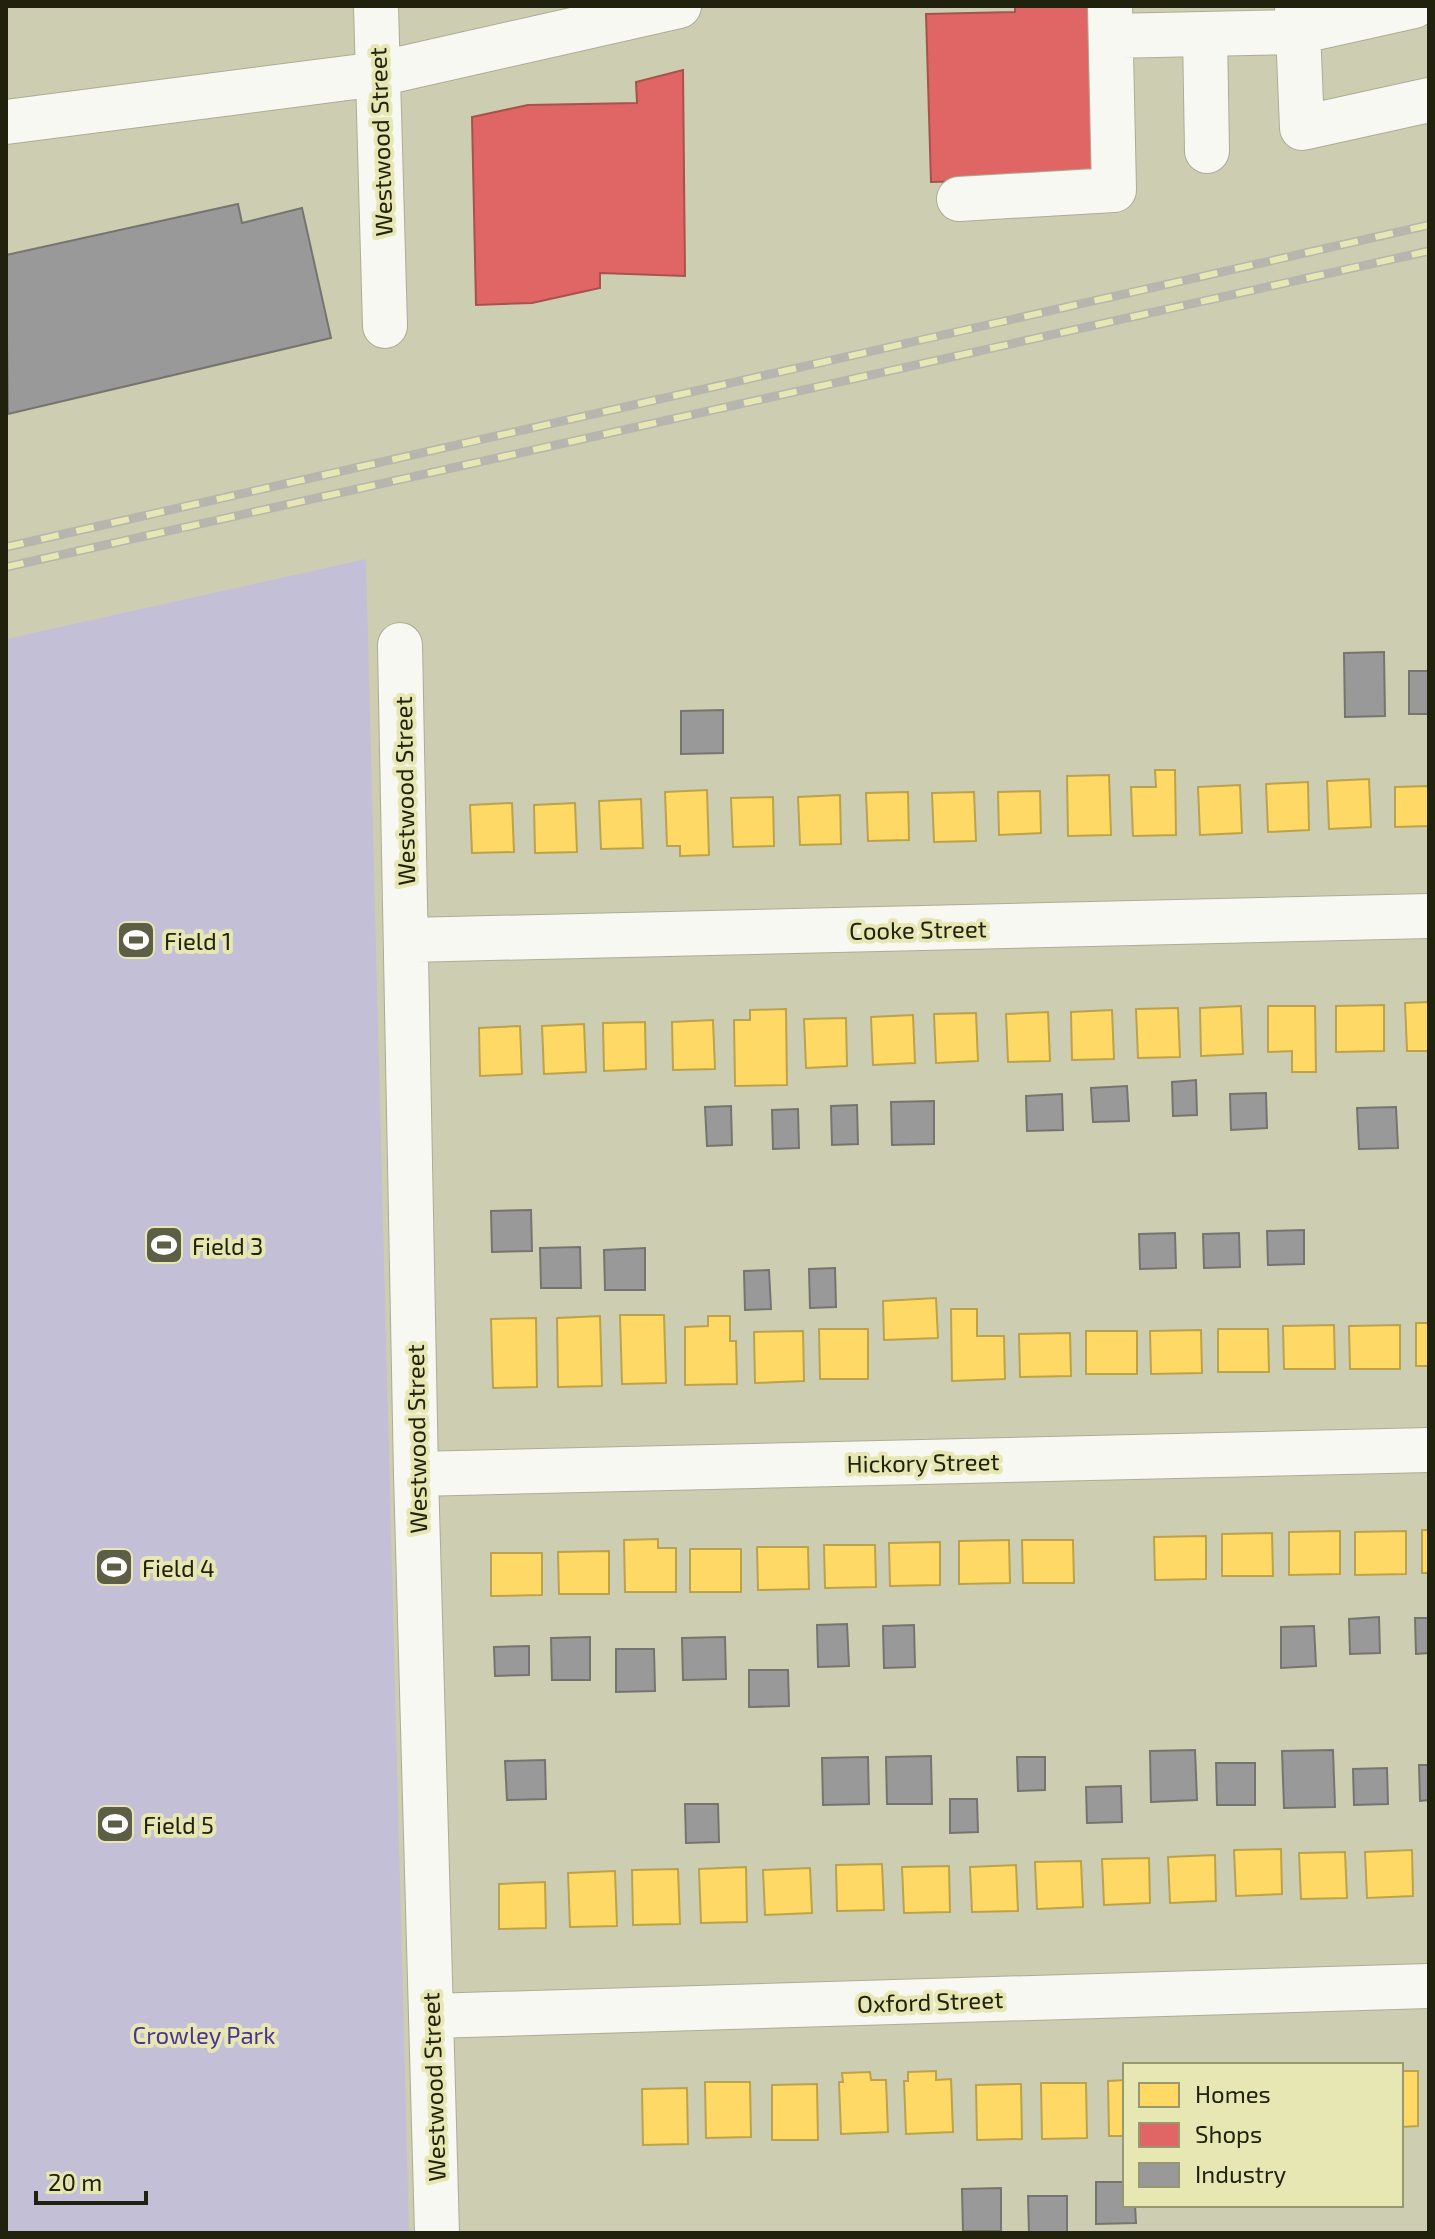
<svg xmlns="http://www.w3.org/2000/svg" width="1435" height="2239" viewBox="0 0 1435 2239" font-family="'Exo 2',sans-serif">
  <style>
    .green { fill: #c3bfd7 }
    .homes { fill: #ffd966; stroke: #bca24b; stroke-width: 2 }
    .shops { fill: #e06666; stroke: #a7524b; stroke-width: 2 }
    .industry { fill: #999; stroke: #75756f; stroke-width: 2 }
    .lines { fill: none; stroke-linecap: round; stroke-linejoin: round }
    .minor-casing { stroke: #acac95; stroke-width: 46 }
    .minor { stroke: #f8f8f3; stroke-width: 44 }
    .rail-casing { stroke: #b6b6ae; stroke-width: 9 }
    .rail { stroke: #e6e7b2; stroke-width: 6; stroke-dasharray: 18; stroke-linecap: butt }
    .labels { text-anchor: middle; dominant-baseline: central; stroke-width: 8; stroke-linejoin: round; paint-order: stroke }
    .street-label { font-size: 24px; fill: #21220d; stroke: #e6e7b2 }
    .poi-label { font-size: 24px; fill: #21220d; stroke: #e6e7b2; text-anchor: start }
    .park-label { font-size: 24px; fill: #4b3297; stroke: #e6e7b2 }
  </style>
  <rect width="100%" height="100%" fill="#cdceb1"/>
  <!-- green -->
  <path class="green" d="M366,559L409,2233H6V639Z"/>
  <!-- homes -->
  <path class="homes" d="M1155,770H1175L1176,835L1133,836L1131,787H1156Z
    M1109,775L1111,835L1068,836L1067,776Z
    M1369,779L1371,827L1329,829L1327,781Z
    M1308,782L1309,830L1268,832L1266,784Z
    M1240,785L1242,833L1200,835L1198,787Z
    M1429,786V826L1395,827V787Z
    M707,790L709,855L680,856V846H667L665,792Z
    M1040,791L1041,833L999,835L998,792Z
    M908,792L909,840L868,841L866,793Z
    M974,792L976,841L934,842L932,793Z
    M840,795L841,844L800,845L798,797Z
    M773,797L774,846L733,847L731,798Z
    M641,799L643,848L601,849L599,801Z
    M512,803L514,852L472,853L470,805Z
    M575,803L577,852L535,853L534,805Z
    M1429,1002V1051H1407L1405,1003Z
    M1384,1005V1051L1336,1052V1006Z
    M1241,1006L1243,1054L1201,1056L1200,1008Z
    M1268,1006H1315L1316,1072H1292V1051L1268,1052Z
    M1178,1008L1180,1057L1138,1058L1136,1009Z
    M786,1009L787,1085L735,1086L734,1020H750V1010Z
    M1112,1010L1114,1059L1072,1060L1071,1012Z
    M1048,1012L1050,1061L1008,1062L1006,1014Z
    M976,1013L978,1061L936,1063L934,1014Z
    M913,1015L915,1063L873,1065L871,1017Z
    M846,1018L847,1066L806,1068L804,1019Z
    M713,1020L715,1069L673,1070L672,1022Z
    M645,1022L646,1069L604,1071L603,1023Z
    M584,1024L586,1072L544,1074L542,1026Z
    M520,1026L522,1074L480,1076L479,1028Z
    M936,1298L938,1338L884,1340L883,1301Z
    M951,1309H977V1336H1004L1005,1379L952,1381Z
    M620,1315H664L666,1383L622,1384Z
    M600,1316L602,1386L558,1387L557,1318Z
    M708,1316H730V1341H736L737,1384L685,1385V1327L708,1326Z
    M536,1318L537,1387L493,1388L491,1319Z
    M1416,1323H1429V1366H1416Z
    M1334,1325L1335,1369H1284L1283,1326Z
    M1400,1325V1369H1350L1349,1326Z
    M819,1329H868V1379H820Z
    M1218,1329H1268L1269,1372H1218Z
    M1201,1330L1202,1373L1151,1374L1150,1331Z
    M803,1331L804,1381L755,1383L754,1332Z
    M1086,1331H1137V1374H1086Z
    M1070,1333L1071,1376L1020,1377L1019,1334Z
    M1422,1530H1429V1573H1422Z
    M1340,1531V1574L1289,1575V1532Z
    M1406,1531V1574L1355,1575V1532Z
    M1272,1533L1273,1576H1222V1534Z
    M1206,1536V1579L1155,1580L1154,1537Z
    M658,1539V1548H676V1592H625L624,1540Z
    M1009,1540L1010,1583L959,1584V1541Z
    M1022,1540H1073L1074,1583H1023Z
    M940,1542V1585L890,1586L889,1543Z
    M824,1545H875L876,1587L825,1588Z
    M757,1547H808L809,1589L758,1590Z
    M690,1549H741V1592H690Z
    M609,1551V1594H559L558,1552Z
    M491,1553H542V1595L491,1596Z
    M1281,1849L1282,1894L1236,1896L1234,1850Z
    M1412,1850L1413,1896L1367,1898L1365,1852Z
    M1345,1852L1347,1898L1301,1899L1299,1853Z
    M1215,1855L1216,1901L1170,1903L1168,1857Z
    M1149,1858L1150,1903L1104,1905L1102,1859Z
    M1081,1861L1083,1907L1037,1909L1035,1862Z
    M882,1864L884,1910L837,1911L836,1865Z
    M1016,1865L1018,1911L972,1912L970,1867Z
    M949,1866L950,1912L904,1913L902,1867Z
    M746,1867L747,1922L701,1923L699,1869Z
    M810,1868L812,1913L765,1915L763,1870Z
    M678,1869L680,1924L633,1925L632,1870Z
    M615,1871L617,1926L570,1927L568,1873Z
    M545,1882L546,1928L499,1929V1884Z
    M936,2071V2080L951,2079L953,2132L906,2134L904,2081H908V2072Z
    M1401,2071H1418V2126L1401,2127Z
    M870,2072L871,2080H886L888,2132L841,2134L839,2082H843L842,2073Z
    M1125,2080V2136H1109L1108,2081Z
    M705,2082H750L751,2137L706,2138Z
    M1041,2083H1086L1087,2138L1042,2139Z
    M817,2084L818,2140H772V2085Z
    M1021,2084L1022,2139L977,2140L976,2085Z
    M687,2088L688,2144L643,2145L642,2089Z"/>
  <!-- shops -->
  <path class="shops" d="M1015,6H1096L1101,178L931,182L926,14L1015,12Z
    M683,70L685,276L600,273V288L532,303L476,305L472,117L528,105L637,103L636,82Z"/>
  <!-- industry -->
  <path class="industry" d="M238,204L242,223L302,208L331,338L8,414L6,255Z
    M1384,652L1385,716L1345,717L1344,653Z
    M1409,671H1429V714H1409Z
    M723,710V753L681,754V711Z
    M1196,1080L1197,1115L1173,1116L1172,1082Z
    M1127,1086L1129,1121L1093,1122L1091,1088Z
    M1266,1093L1267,1128L1231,1130L1230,1094Z
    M1062,1094L1063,1130L1027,1131L1026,1096Z
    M934,1101V1144L892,1145L891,1102Z
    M857,1105L858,1144L832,1145L831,1106Z
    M731,1106L732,1145L707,1146L705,1107Z
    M1396,1107L1398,1148L1359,1149L1357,1108Z
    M798,1109L799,1148L773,1149L772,1110Z
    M531,1210L532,1251L492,1252L491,1211Z
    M1304,1230V1264L1268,1265L1267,1231Z
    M1175,1233L1176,1268L1140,1269L1139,1234Z
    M1239,1233L1240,1267L1204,1268L1203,1234Z
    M580,1247L581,1288H541L540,1248Z
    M645,1248V1290H605L604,1250Z
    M835,1268L836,1307L810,1308L809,1269Z
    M769,1270L771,1309L745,1310L744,1271Z
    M1379,1617L1380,1653L1350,1654L1349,1619Z
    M1415,1618H1429V1653L1416,1654Z
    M847,1624L849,1666L818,1667L817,1625Z
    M914,1625L915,1667L884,1668L883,1626Z
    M1314,1626L1316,1666L1281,1668V1627Z
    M590,1637V1680H552L551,1638Z
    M725,1637L726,1679L683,1680L682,1638Z
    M529,1646V1675L495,1676L494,1647Z
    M616,1649H654L655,1691L616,1692Z
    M749,1670H788L789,1706L749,1707Z
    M1195,1750L1197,1800L1151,1802L1150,1751Z
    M1333,1750L1335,1807L1284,1808L1282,1751Z
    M931,1756L932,1804H887L886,1757Z
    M868,1757L869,1804L823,1805L822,1758Z
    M1017,1757H1045V1790L1018,1791Z
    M545,1760L546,1799L507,1800L505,1761Z
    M1216,1763H1255V1805H1217Z
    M1419,1765H1429V1800L1420,1801Z
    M1387,1768L1388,1804L1354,1805L1353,1769Z
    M1121,1786L1122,1822L1087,1823L1086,1787Z
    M950,1799H977L978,1832L950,1833Z
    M685,1804H718L719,1842L686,1843Z
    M1096,2182H1125V2205H1135L1136,2223L1096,2224Z
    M1001,2188V2231H963L962,2189Z
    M1028,2196H1067V2233H1029Z"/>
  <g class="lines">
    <defs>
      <path id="minor" d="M376,6L385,326
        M1297,6L1302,128L1429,100
        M1205,34L1207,151
        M1111,36L1297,32L1414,6
        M6,122L378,74L679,6
        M959,199L1114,190L1110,6
        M400,645L416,1474L437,2233
        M408,940L1429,916
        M416,1474L1429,1450
        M431,2016L1429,1986"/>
    </defs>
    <!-- minor casing -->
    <use href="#minor" class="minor-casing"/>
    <!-- minor -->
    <use href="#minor" class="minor"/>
    <defs>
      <path id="rail" d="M6,547L1429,225
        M6,567L1429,251"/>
    </defs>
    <!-- rail casing -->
    <use href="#rail" class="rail-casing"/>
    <!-- rail -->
    <use href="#rail" class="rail"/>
  </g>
  <!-- icons -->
  <defs>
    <symbol id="stadium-square" viewBox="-11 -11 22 22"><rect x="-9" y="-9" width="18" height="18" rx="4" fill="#5d5e46" stroke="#e6e7b2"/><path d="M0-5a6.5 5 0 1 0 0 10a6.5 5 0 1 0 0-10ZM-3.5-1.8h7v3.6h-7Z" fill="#fff"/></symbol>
  </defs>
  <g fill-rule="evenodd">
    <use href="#stadium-square" x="114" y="918" width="44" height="44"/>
    <use href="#stadium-square" x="142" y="1223" width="44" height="44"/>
    <use href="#stadium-square" x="92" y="1545" width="44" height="44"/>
    <use href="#stadium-square" x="93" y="1802" width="44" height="44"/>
  </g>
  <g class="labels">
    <!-- street labels -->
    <g class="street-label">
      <text transform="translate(380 142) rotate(-92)">Westwood Street</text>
      <text transform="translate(404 791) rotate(-91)">Westwood Street</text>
      <text transform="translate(918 929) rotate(-1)">Cooke Street</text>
      <text transform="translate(416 1439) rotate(-91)">Westwood Street</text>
      <text transform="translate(923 1462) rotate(-1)">Hickory Street</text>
      <text transform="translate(930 2001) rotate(-2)">Oxford Street</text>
      <text transform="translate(433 2087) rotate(-92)">Westwood Street</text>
    </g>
    <!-- poi labels -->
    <g class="poi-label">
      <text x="164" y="940">Field 1</text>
      <text x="192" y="1245">Field 3</text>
      <text x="142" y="1567">Field 4</text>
      <text x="143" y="1824">Field 5</text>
    </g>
    <!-- park labels -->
    <g class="park-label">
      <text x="204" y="2034">Crowley Park</text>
    </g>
  </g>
  <!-- border -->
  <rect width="1435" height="2239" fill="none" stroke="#21220d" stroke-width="16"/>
  <!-- legend -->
  <rect x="1123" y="2063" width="280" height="144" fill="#e6e7b2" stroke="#979870" stroke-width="2"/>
  <rect x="1139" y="2083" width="40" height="24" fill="#ffd966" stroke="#979870" stroke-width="2"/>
  <text x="1195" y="2103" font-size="24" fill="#21220d">Homes</text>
  <rect x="1139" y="2123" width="40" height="24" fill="#e06666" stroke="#979870" stroke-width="2"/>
  <text x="1195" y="2143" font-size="24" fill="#21220d">Shops</text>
  <rect x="1139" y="2163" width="40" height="24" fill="#999999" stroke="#979870" stroke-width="2"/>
  <text x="1195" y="2183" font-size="24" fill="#21220d">Industry</text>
  <!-- scale -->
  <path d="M36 2191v12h110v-12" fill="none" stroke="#21220d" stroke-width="4"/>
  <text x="48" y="2191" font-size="24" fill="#21220d" stroke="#e6e7b2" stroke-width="6" paint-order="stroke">20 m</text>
</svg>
